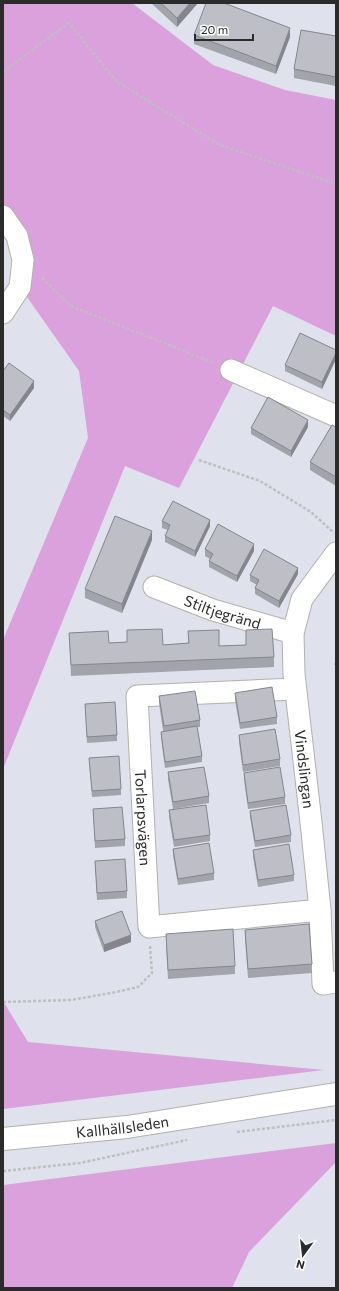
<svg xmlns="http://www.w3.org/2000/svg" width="339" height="1291" viewBox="0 0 339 1291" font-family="Commissioner,sans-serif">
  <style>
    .green { fill: #daa1dc }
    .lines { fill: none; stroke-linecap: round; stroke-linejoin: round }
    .minor-casing { stroke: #b2b2a8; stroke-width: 23 }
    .tertiary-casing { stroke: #b2b2a8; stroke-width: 24 }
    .path { stroke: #bfbfbf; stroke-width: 2.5; stroke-dasharray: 3 2; stroke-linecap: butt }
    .minor { stroke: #fff; stroke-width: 21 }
    .tertiary { stroke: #fff; stroke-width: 22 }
    .wall { fill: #a3a3ab }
    .shaded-wall { fill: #85858b }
    .building { fill: #bebec7; stroke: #85858b }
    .labels { text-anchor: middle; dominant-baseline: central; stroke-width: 3; stroke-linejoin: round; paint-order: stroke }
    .street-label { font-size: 15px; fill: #2b2b2b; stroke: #fff }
  </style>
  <rect width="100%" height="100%" fill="#dfe1ec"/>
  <!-- green -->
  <path class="green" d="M3,3H132L213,65L285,90L336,100V336L273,306L179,488L125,466L3,769V640L88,438L79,371L20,287L3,216Z
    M3,1001L28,1042L324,1070L3,1109Z
    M336,1143V1162L249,1252L232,1288H3V1185Z"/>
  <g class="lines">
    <defs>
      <g id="minor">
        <path d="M3,216L17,236L23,260L20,287L3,313"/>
        <path d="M231,370L336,416"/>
        <path id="s1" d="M336,553L302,599L293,633L294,674L311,822L320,910L323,984L336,982"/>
        <path id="s2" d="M154,587L213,610L293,633"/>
        <path id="s3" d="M295,689L137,696L149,927L320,910"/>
      </g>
      <g id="tertiary">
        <path id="s4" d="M3,1139L127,1127L336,1094"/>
      </g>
    </defs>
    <!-- minor casing -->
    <use href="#minor" class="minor-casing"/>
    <!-- tertiary casing -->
    <use href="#tertiary" class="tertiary-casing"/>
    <!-- path -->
    <path class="path" d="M3,72L69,23L116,81L220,145L336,184
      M42,278L71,306L214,363
      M199,460L260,481L311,512L334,533
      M3,1002L71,1000L116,992L138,987L152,973L150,946
      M237,1132L336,1120
      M3,1171L80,1163L187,1140"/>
    <!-- minor -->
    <use href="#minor" class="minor"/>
    <!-- tertiary -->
    <use href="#tertiary" class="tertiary"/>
  </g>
  <!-- wall -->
  <path class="wall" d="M151,3H198L177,27Z
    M194,35L290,37L276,74L194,44Z
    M336,36V86L294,78V69Z
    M336,350V359L322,389L285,371V365Z
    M3,371L34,388L10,421L3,416Z
    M308,427L291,457L251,434V428Z
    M336,427V486L310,470V462Z
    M162,521L210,526L195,557L165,542V536L168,530L162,528Z
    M152,540L122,613L85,598V589Z
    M205,549L254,551L237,582L209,567V561L210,559L205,556Z
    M298,574L279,608L255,594V588L257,585L250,581V575Z
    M127,630L163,645L188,643V631L219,646L246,645V630L274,657V667L71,676L69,633L109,643L127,642Z
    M336,658V674H335V665Z
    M235,693L277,717V724L240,729L235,700Z
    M159,696L200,720V727H197L202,756V762L165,768L161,738V732L163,731L159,703Z
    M85,704L117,735V741L87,743Z
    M239,735L280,759V766L243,772L239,742Z
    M89,758L121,789V795L92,797Z
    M168,772L209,796V803L173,809L168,779Z
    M244,773L285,797V804L248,809L244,779Z
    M93,809L125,839V846L95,848Z
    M169,810L210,835V841L174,847L169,817Z
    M250,811L291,835V842L255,847L250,817Z
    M173,849L214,873V880L178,885L173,855Z
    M253,850L294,875V881L258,887L253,857Z
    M95,861L127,891V898L97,900Z
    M95,921L131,942L104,952L95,927Z
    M245,930L312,964V973L248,978L245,939Z
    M166,934L235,966V974L168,979L166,943Z"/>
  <!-- shaded-wall -->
  <path class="shaded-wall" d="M190,3H198L177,27V18Z
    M290,28V37L276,74V66Z
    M336,353V359L322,389V382Z
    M34,381V388L10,421V415Z
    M308,420V427L291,457V451Z
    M210,520V526L195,557V551Z
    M152,531V540L122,613V604Z
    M254,544V551L237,582V576Z
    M298,568V574L279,608V601Z
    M131,935V942L104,952V945Z"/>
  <!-- building -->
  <path class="building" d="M161,3H190L177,18Z
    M206,3H224L290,28L276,66L194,35Z
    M301,30L336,36V77L294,69Z
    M300,333L336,350V353L322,382L285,365Z
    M9,363L34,381L10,415L3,410V371Z
    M268,397L308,420L291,451L251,428Z
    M332,425L336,427V477L310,462Z
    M173,501L210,520L195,551L165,536L170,525L162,521Z
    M115,516L152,531L122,604L85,589Z
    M218,524L254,544L237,576L209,561L213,554L205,549Z
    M264,549L298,568L279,601L255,588L259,580L250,575Z
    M162,629L163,645L189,643L188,631L219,630V646L246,645V630L272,629L274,657L71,665L69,633L108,631L109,643L127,642V630Z
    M336,658V665H335Z
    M272,687L277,717L240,723L235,693Z
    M195,691L200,720L164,726L159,696Z
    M115,702L117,735L87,737L85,704Z
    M197,726L202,756L165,762L161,732Z
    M275,729L280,759L243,765L239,735Z
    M119,756L121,789L92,791L89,758Z
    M204,767L209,796L173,802L168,772Z
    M280,767L285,797L248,803L244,773Z
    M206,805L210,835L174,840L169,810Z
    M286,805L291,835L255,841L250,811Z
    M122,807L125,839L95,841L93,809Z
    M209,843L214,873L178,879L173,849Z
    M289,844L294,875L258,880L253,850Z
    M125,859L127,891L97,893L95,861Z
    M122,911L131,935L104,945L95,921Z
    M309,924L312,964L248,969L245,930Z
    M233,929L235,966L168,970L166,934Z"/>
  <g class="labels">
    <!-- street labels -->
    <g class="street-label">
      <text stroke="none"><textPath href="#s2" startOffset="73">Stiltjegränd</textPath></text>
      <text stroke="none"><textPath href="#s1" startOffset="229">Vindslingan</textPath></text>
      <text stroke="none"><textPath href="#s3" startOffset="280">Torlarpsvägen</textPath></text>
      <text stroke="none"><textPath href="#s4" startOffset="120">Kallhällsleden</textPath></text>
    </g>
  </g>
  <!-- border -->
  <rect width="339" height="1291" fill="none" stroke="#2b2b2b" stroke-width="8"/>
  <!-- north arrow -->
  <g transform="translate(303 1255) rotate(195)" stroke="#ffffff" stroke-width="3" paint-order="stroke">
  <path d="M0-3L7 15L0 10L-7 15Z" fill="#2b2b2b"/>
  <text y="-6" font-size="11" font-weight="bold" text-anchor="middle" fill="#2b2b2b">N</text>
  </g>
  <!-- scale -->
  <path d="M195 34v6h58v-6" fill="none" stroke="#2b2b2b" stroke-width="2"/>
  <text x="201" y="34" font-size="12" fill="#2b2b2b" stroke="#ffffff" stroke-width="3" paint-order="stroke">20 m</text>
</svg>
